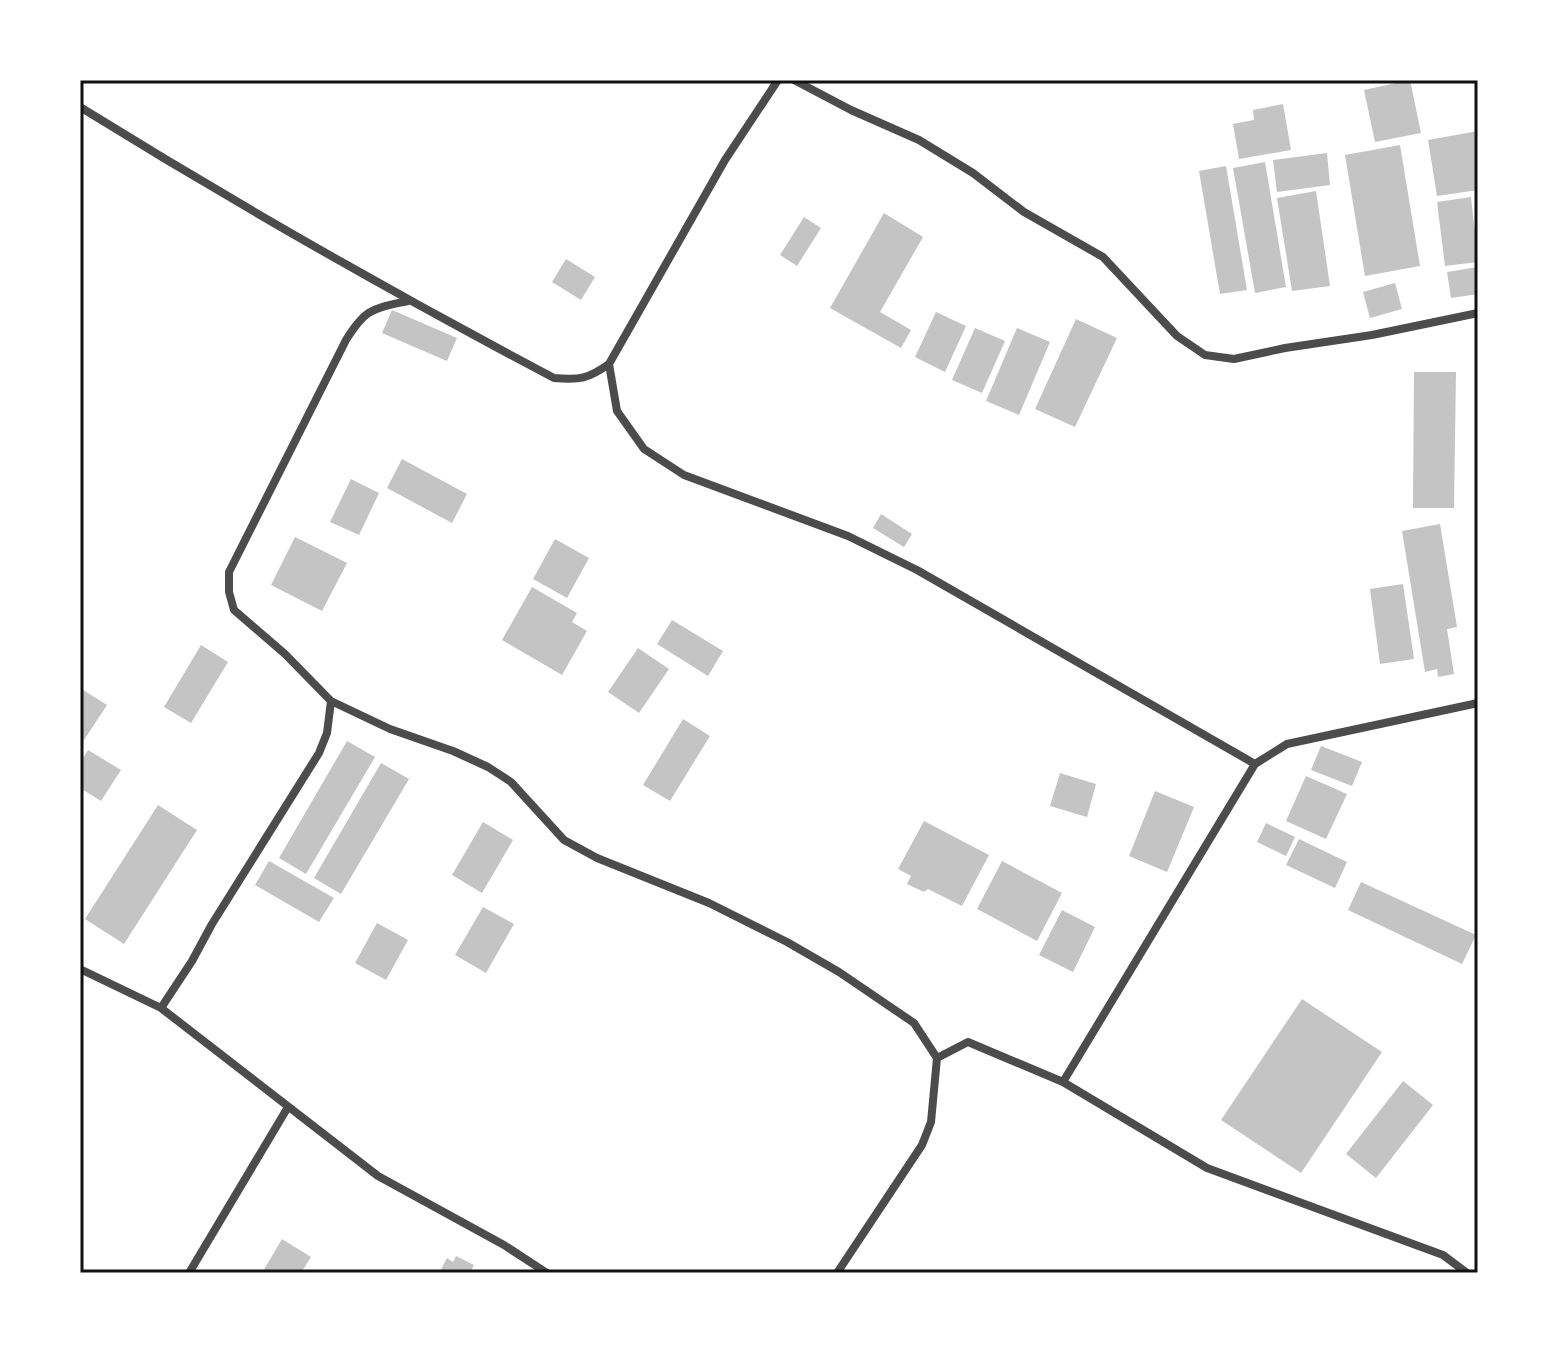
<svg xmlns="http://www.w3.org/2000/svg" width="1558" height="1353" viewBox="0 0 1558 1353" font-family="'Nunito Sans',sans-serif">
  <style>
    .building { fill: #c4c4c4 }
    .lines { fill: none; stroke-linecap: round; stroke-linejoin: round }
    .minor { stroke: #4c4c4c; stroke-width: 8 }
    .neatline { fill: none; stroke: #111; stroke-width: 3 }
  </style>
  <rect width="100%" height="100%" fill="#fff"/>
  <!-- building -->
  <path class="building" d="M1410,80L1421,133L1375,142L1364,90Z
    M1283,104L1291,150L1239,159L1233,124L1254,120L1253,110Z
    M1478,131V190L1437,196L1428,140Z
    M1400,145L1420,266L1365,276L1345,155Z
    M1327,153L1330,185L1277,192L1273,160Z
    M1265,162L1286,287L1255,293L1233,168Z
    M1226,166L1247,290L1220,294L1199,171Z
    M1316,191L1330,286L1292,291L1277,198Z
    M1471,197L1478,262L1445,266L1437,202Z
    M884,213L923,237L880,312L911,330L901,348L830,308Z
    M804,217L821,228L797,266L780,255Z
    M566,259L595,277L581,300L552,282Z
    M1478,267V294L1451,298L1447,272Z
    M1395,283L1402,309L1370,318L1363,292Z
    M392,310L457,338L447,361L382,333Z
    M936,312L966,326L945,372L915,357Z
    M1076,319L1117,338L1075,427L1035,409Z
    M975,328L1005,341L982,393L952,380Z
    M1017,328L1050,342L1019,415L986,401Z
    M1414,372H1456L1454,508H1413Z
    M402,459L467,494L452,523L387,488Z
    M351,479L379,493L359,535L330,522Z
    M881,514L912,534L904,547L873,528Z
    M1440,524L1457,627L1447,629L1454,674L1438,677L1437,669L1425,672L1402,531Z
    M295,537L347,563L322,611L271,585Z
    M555,539L589,558L567,598L533,579Z
    M1403,584L1414,659L1380,664L1370,589Z
    M532,587L577,613L572,622L587,631L562,675L502,640Z
    M672,620L723,651L708,676L657,644Z
    M201,645L228,662L191,723L164,707Z
    M638,648L669,669L639,713L608,692Z
    M80,688L107,705L84,740L80,737Z
    M683,719L710,736L670,801L643,785Z
    M347,741L375,757L306,874L279,858Z
    M1321,746L1362,762L1352,786L1311,770Z
    M88,750L121,770L101,801L80,788V763Z
    M381,763L409,779L341,894L314,878Z
    M1060,773L1096,784L1087,817L1050,806Z
    M1306,776L1347,794L1326,839L1286,821Z
    M1155,791L1194,807L1167,872L1129,856Z
    M158,805L197,830L124,944L85,919Z
    M924,821L989,855L962,906L928,889L924,892L907,884L911,876L898,869Z
    M483,822L513,840L482,893L452,875Z
    M1266,823L1295,837L1286,856L1257,842Z
    M1299,839L1347,862L1335,888L1286,865Z
    M269,861L334,898L319,922L255,885Z
    M1002,861L1062,893L1037,941L977,909Z
    M1361,882L1476,935L1462,964L1348,910Z
    M483,907L514,924L486,973L455,955Z
    M1062,910L1095,927L1073,972L1039,955Z
    M377,923L408,940L386,980L355,963Z
    M1302,999L1382,1052L1301,1173L1221,1120Z
    M1403,1081L1433,1105L1376,1178L1346,1154Z
    M282,1239L311,1257L301,1273H262Z
    M456,1256L474,1265L471,1271L475,1273H439L447,1258L453,1262Z"/>
  <g class="lines">
    <!-- minor -->
    <path class="minor" d="M794,80L851,110L919,140L973,173L1024,212L1103,257L1177,336L1205,355L1234,359L1285,348L1372,335L1478,313
      M80,107C235,203 393,293 554,378C580,380 588,379 609,364L725,160L778,80
      M408,301C372,309 366,308 346,340L229,572V592L234,610L285,654L331,701L390,729L453,751L488,767L511,782L564,840L597,858L709,903L787,942L839,972L914,1023L937,1058L931,1122L922,1145L837,1273
      M609,364L617,411L644,449L684,475L848,536L917,570L1255,764
      M80,969L161,1008L378,1176L504,1245L547,1273
      M161,1008L192,961L212,924L319,753L327,733L331,701
      M937,1058L968,1042L1063,1082L1207,1168L1443,1255L1467,1273
      M1063,1082L1255,764L1287,744L1478,703
      M189,1273L288,1107"/>
  </g>
  <!-- border -->
  <rect width="1558" height="1353" fill="none" stroke="#ffffff" stroke-width="164"/>
  <rect x="82" y="82" width="1394" height="1189" class="neatline"/>
</svg>
